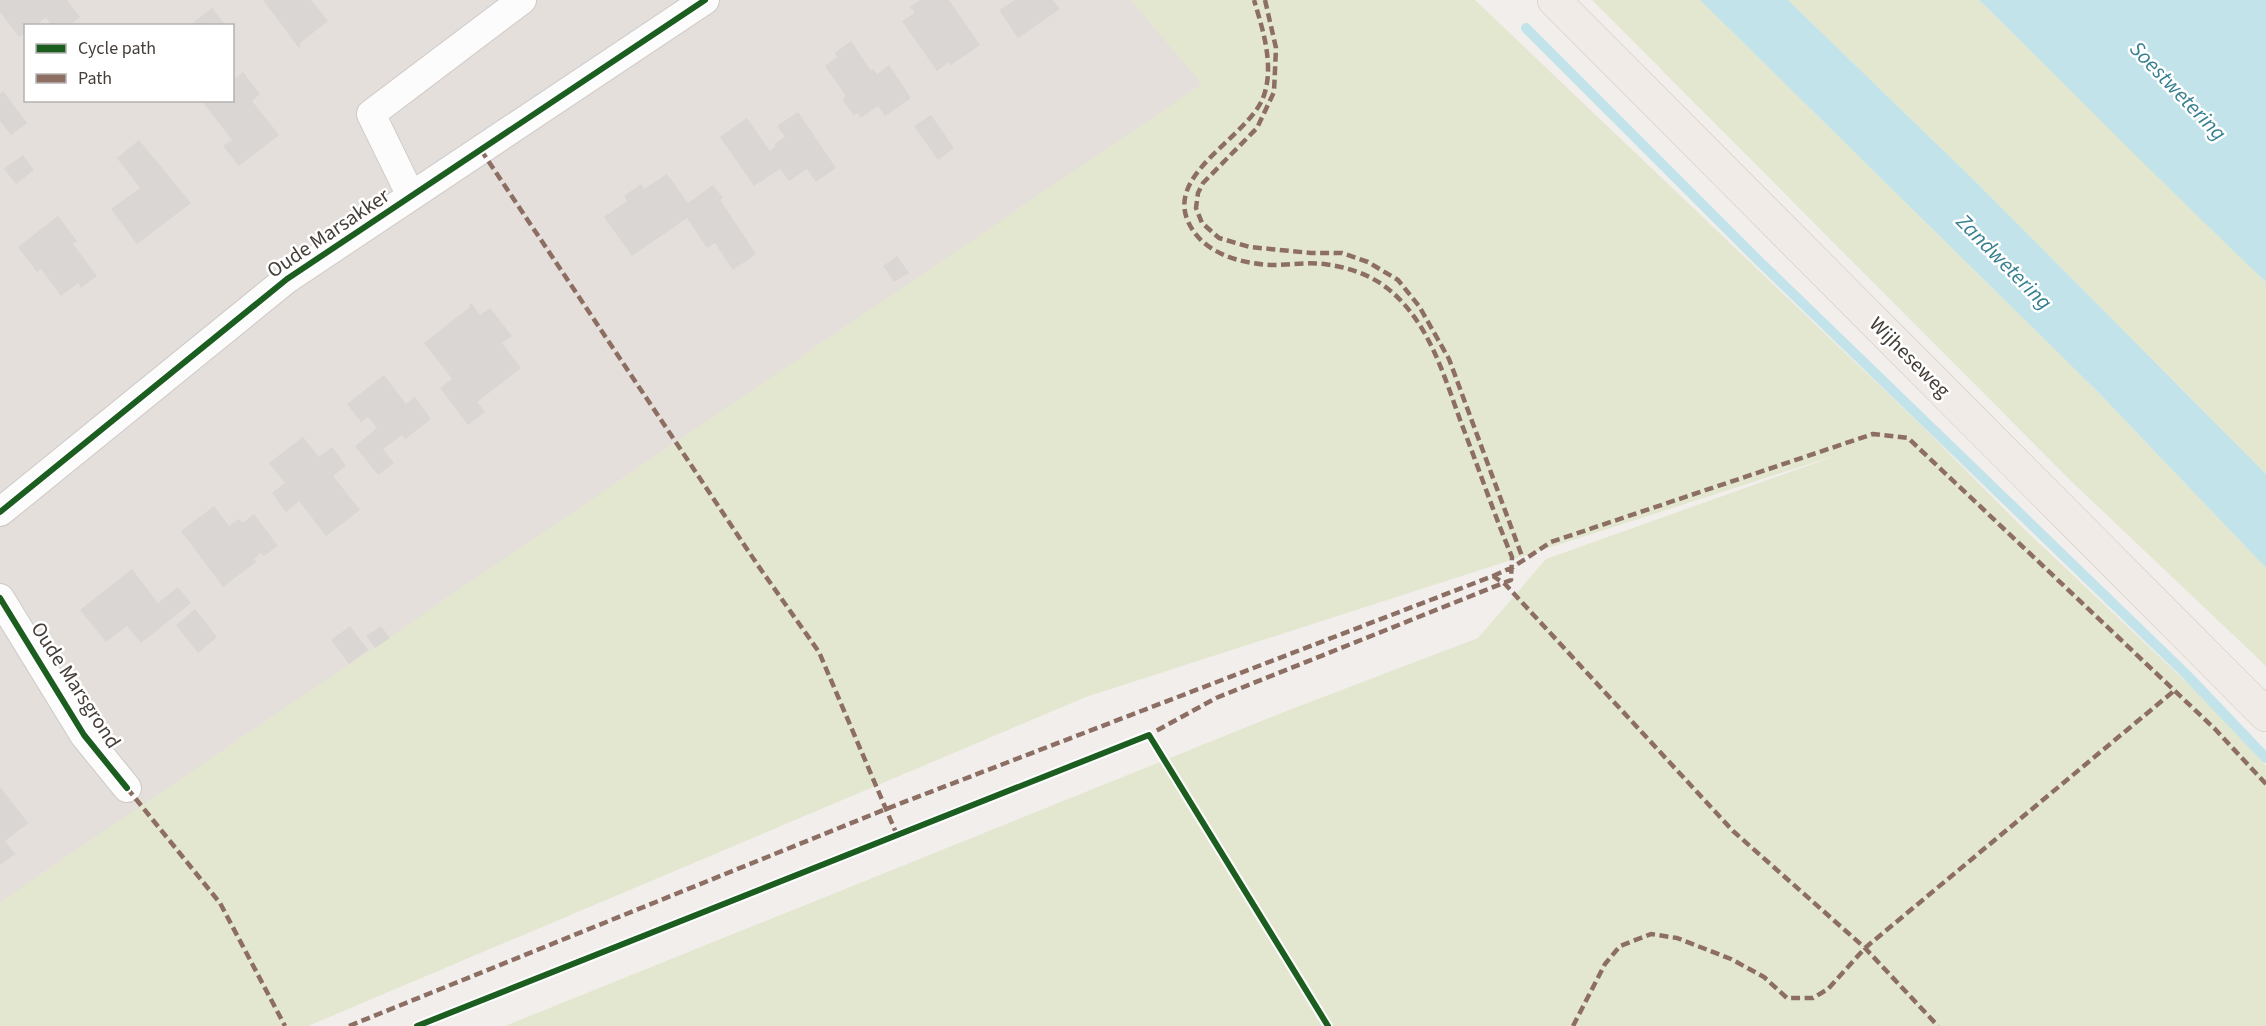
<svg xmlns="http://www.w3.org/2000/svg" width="2266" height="1026" viewBox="0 0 2266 1026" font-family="'Source Sans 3',sans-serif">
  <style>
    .residential { fill: #e5dfdb; fill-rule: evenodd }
    .green { fill: #e4e7cf }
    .water { fill: #c2e3e9 }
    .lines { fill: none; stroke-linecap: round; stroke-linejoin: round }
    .stream { stroke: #c2e3e9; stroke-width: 10 }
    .building { fill: #d9d6d3 }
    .minor-casing { stroke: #cecac8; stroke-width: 30 }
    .primary-casing { stroke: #d1c5bc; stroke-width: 34 }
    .minor { stroke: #fdfcfc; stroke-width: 28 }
    .primary { stroke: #f0ebe6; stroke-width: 33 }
    .quiet { stroke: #8d6e63; stroke-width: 4.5; stroke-dasharray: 9 4.5; stroke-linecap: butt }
    .cycleway-casing { stroke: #fff; stroke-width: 10 }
    .cycleway { stroke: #1b5e20; stroke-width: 6 }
    .labels { text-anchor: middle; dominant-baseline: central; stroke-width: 5; stroke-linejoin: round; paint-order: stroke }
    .street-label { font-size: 21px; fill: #463e39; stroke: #fff }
    .water-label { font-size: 22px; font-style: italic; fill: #378090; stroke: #fff }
  </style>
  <rect width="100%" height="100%" fill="#f1eeec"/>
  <!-- residential -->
  <path class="residential" d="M0,0H1157L1233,91L0,936ZM26,26H232V100H26Z"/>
  <!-- green -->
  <path class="green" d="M1131,0H1475L1921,425L2024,529L2216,710L2266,766V1026H505L1289,710L1478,638L1546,559L1843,453L1086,697L308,1026H0V902L1202,84Z
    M1592,0H1700L2099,393L2266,568V666L2071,481Z
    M1788,0H1979L2266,282V474L1978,184Z"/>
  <!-- water -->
  <path class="water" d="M1700,0H1788L1978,184L2262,470L2266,474V568L2099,393Z
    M1979,0H2266V282C2169,190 2075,94 1979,0Z"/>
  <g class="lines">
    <!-- stream -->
    <path class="stream" d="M1526,28L1760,262L2187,675L2266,758"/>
  </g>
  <!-- building -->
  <path class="building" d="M0,0H67L80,17L69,26H52L46,17L35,26H26V33L19,37L0,12Z
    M263,0H311L328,21L299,44L301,46L299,48Z
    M920,0H949L980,45L951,65L949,62L937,71L902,21L915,13L910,7Z
    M1015,0H1053L1060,9L1018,38L999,10Z
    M212,8L226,26H189Z
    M851,41L871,71L873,69L877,74L889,65L911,98L885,116L878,106L861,118L857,113L854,116L842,99L846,96L825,66L837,57L835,53Z
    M243,72L260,94L252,101L279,135L239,166L223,146L232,140L204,104L208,100H232V81Z
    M3,91L27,123L11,135L0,121V94Z
    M798,112L836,168L816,182L807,169L789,181L780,169L754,186L720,137L747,118L770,151L776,146L774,144L785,137L777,126Z
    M931,115L954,148L938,160L914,126Z
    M139,140L191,203L137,244L111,209L140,188L117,158Z
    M23,155L34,170L16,184L4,169Z
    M667,174L688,203L713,185L723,198L720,200L756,254L733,270L715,243L707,248L687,218L632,256L604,217L627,201L624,196L641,184L644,189Z
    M58,216L77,241L73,244L97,276L81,288L78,283L61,296L41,269L37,272L18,247Z
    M897,256L909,273L894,282L883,266Z
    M471,303L480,315L490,308L512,336L502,343L521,368L477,402L485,412L468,425L440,388L452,379L424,343L470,307L469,305Z
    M384,375L406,404L415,397L431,419L405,439L402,435L383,449L394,463L378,475L355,446L377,428L368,417L361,422L347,404Z
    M303,437L319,457L332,447L339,456L346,466L333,476L360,510L326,536L299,501L286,512L272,493L285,483L269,463Z
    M214,506L229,526L239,519L243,523L254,514L278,546L264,556L261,553L254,559L256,562L223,587L181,531Z
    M132,569L158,603L178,587L191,603L141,643L127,626L106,642L80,610Z
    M195,609L217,637L198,653L176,625Z
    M350,626L368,650L349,664L331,640Z
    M381,626L390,638L375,648L366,636Z
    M0,787L28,823L5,841L15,854L0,865Z"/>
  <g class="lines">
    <defs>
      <path id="minor" d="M411,196L371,114L522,0
        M0,512L287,279L705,0
        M0,598L84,735L127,788"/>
      <path id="primary" d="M1554,0L2266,715"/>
    </defs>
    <!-- minor casing -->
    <use href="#minor" class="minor-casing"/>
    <!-- primary casing -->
    <use href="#primary" class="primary-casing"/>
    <!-- minor -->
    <use href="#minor" class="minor"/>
    <!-- primary -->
    <use href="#primary" class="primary"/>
    <!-- quiet -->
    <path class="quiet" d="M1265,0L1276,48L1274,92L1257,128L1203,183L1198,193L1196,208L1202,223L1219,238L1250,247L1311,253H1342L1368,262L1398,280L1419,306L1449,359L1523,559
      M481,150L757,564L819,652L897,835
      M1493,576L1513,567L1551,542L1873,434L1908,438L2215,729L2266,784
      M1145,737L1216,698L1511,580L1512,557C1494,514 1479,469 1462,425C1444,377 1430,322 1387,288C1369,274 1347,267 1324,264C1306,262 1288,265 1270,265C1237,263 1200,252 1187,219C1169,172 1247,137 1263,98C1275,67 1263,30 1254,0
      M127,788L220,903L285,1026
      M349,1026L886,809L1493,576L1505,584L1733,831L1865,948L1938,1026
      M1573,1026L1605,964L1620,946L1651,934L1677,938L1731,959L1764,977L1787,998H1813L1828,989L1865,948L2175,690"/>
    <defs>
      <path id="cycleway" d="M0,512L287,279L705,0
        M0,598L84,735L127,788
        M417,1026L1149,735L1328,1026"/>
    </defs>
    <!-- cycleway casing -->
    <use href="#cycleway" class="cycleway-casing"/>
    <!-- cycleway -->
    <use href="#cycleway" class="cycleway"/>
  </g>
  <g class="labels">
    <!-- street labels -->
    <g class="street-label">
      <text transform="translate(328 233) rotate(-34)">Oude Marsakker</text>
      <text transform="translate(1910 357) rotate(45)">Wijheseweg</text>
      <text transform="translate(76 685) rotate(57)">Oude Marsgrond</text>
    </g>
    <!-- water labels -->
    <g class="water-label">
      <text transform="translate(2178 91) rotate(46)">Soestwetering</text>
      <text transform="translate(2004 262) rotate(45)">Zandwetering</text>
    </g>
  </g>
  <!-- legend -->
  <rect x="24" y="24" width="210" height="78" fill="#ffffff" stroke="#b5b2b0" stroke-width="1.5"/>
  <rect x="36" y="44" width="30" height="9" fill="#1b5e20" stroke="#b5b2b0" stroke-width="1.5"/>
  <text x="78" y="54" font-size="18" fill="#463e39">Cycle path</text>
  <rect x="36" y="74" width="30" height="9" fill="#8d6e63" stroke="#b5b2b0" stroke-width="1.5"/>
  <text x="78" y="84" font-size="18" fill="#463e39">Path</text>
</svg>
